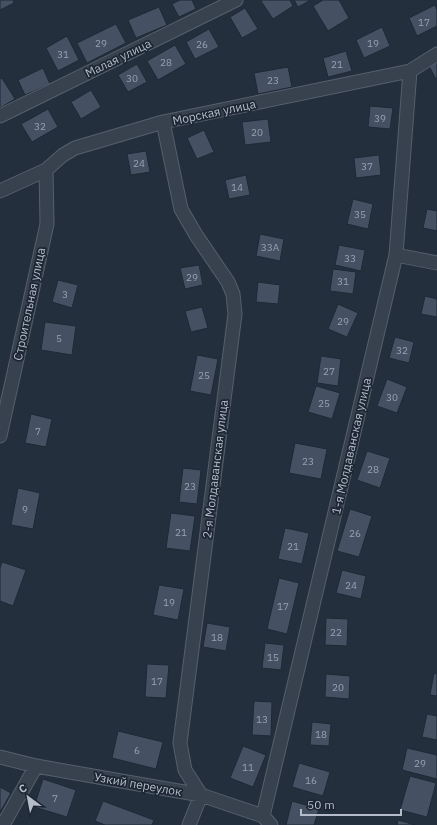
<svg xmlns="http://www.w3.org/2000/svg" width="437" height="825" viewBox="0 0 437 825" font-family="'IBM Plex Sans',sans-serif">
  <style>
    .building { fill: #455162; stroke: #1f2835 }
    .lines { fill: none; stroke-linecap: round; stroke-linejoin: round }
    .street-casing { stroke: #565f6c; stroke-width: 15 }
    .street { stroke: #38414e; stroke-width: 13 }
    .labels { text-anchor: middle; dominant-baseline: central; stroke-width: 3.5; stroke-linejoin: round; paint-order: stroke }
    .number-label { font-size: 10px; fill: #98a1af }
    .street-label { font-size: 12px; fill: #b4bcc9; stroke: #1d2633 }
  </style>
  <rect width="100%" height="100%" fill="#242f3e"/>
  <!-- building -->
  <path class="building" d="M0,0H13L14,3L0,10Z
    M180,0H192L196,9L179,17L172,4Z
    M262,0H290L293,6L273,19L261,1Z
    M294,0H311L298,7Z
    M323,0H339L349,18L328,31L313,6Z
    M435,5L437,10V26L417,36L409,18Z
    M159,7L167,25L136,38L128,20Z
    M245,8L258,29L242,38L230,17Z
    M116,24L126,43L87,63L77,43Z
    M382,27L390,46L364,58L356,40Z
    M209,29L219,47L195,59L186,42Z
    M67,36L79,60L58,71L46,48Z
    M175,45L186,64L158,80L147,61Z
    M346,51L352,71L328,77L323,58Z
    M437,62V78L436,79L429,66Z
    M137,64L147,82L128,92L118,75Z
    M288,67L292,87L258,94L254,73Z
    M43,68L50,84L25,95L18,80Z
    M2,78L15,99L0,108V79Z
    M91,90L101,107L81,119L71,102Z
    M370,106L393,108L390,129L368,127Z
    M48,109L58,127L32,142L21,124Z
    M268,119L271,142L245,145L242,122Z
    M204,130L214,152L197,159L187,138Z
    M146,151L150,172L131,175L127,154Z
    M379,155L381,175L356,178L354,158Z
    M246,175L250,195L229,199L225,180Z
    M353,199L373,204L368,229L347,224Z
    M427,209L437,211V231L423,228Z
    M260,234L284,239L280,261L256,256Z
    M339,245L365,250L361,271L335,265Z
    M199,265L203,285L185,289L180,268Z
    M333,269L356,272L353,294L330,291Z
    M58,280L78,285L72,308L52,302Z
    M258,282L280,285L278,304L256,302Z
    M425,296L437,299V317L421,314Z
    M338,304L358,313L347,337L328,329Z
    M202,307L208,328L191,332L185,311Z
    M45,322L76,326L72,355L41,350Z
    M395,337L414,342L409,363L389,358Z
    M197,355L218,359L211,395L190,391Z
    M321,356L341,359L338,386L317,383Z
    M387,379L407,387L397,413L377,406Z
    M316,386L340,393L332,419L308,412Z
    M31,414L52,419L46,447L25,443Z
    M295,443L327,449L321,479L289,473Z
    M367,451L390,458L380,488L357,480Z
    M183,468L201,470L197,504L179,502Z
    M18,488L40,493L33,529L11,525Z
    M350,509L372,516L359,557L337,551Z
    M171,513L195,516L190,551L166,548Z
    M285,528L309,533L302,564L278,559Z
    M2,562L26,570L13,606L0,601V568Z
    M342,570L366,576L361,599L336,593Z
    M279,578L299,583L287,634L267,629Z
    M159,585L184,589L178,620L153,615Z
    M326,618L348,619L347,646L325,645Z
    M207,623L230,627L226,651L203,647Z
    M265,643L284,645L281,670L262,668Z
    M147,664L169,665L166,698L145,697Z
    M434,673L437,674V696L430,695Z
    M326,674L350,676L349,699L325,697Z
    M254,701L272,702L271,736L252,735Z
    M427,714L437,716V740L422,737Z
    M312,722L331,724L329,746L310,745Z
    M118,731L163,742L156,769L112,758Z
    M243,746L266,755L253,787L230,778Z
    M407,748L437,755V779L402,770Z
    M299,763L330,772L323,796L292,787Z
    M410,776L436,783L427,817L400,810Z
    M43,779L76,790L67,817L34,807Z
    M0,787L11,793L0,812Z
    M103,801L154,820L152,825H105L95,821Z
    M292,801L319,809L314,825H286Z
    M398,820L415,825H397Z"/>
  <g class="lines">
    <defs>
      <path id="street" d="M0,116L236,0
        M163,122L181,209L196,235L228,282L233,294L235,314L180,743L185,770L201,795L189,825
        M0,191L46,170L63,155L75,148L163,122L410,71L437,54
        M396,255L437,263
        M0,436L47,224L46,170
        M0,757L36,766L201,795L263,816L271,825
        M263,816L396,255L410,71
        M3,825L36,766"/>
    </defs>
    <!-- street casing -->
    <use href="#street" class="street-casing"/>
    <!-- street -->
    <use href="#street" class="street"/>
  </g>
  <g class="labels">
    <!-- number labels -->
    <g class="number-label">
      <text x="424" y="22">17</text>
      <text x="101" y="43">29</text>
      <text x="373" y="43">19</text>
      <text x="202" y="44">26</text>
      <text x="63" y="54">31</text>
      <text x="166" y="62">28</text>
      <text x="337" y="64">21</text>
      <text x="132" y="78">30</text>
      <text x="273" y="80">23</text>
      <text x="380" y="118">39</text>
      <text x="40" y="126">32</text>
      <text x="257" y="132">20</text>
      <text x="139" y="163">24</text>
      <text x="367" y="166">37</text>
      <text x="237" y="187">14</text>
      <text x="360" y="214">35</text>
      <text x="270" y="247">33А</text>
      <text x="350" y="258">33</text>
      <text x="192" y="277">29</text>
      <text x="343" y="281">31</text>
      <text x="65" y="294">3</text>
      <text x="343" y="321">29</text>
      <text x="59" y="338">5</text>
      <text x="402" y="350">32</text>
      <text x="329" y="371">27</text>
      <text x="204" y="375">25</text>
      <text x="392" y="397">30</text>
      <text x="324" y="403">25</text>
      <text x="38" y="431">7</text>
      <text x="308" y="461">23</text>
      <text x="373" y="469">28</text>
      <text x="190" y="486">23</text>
      <text x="25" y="509">9</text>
      <text x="181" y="532">21</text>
      <text x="355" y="533">26</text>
      <text x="293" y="546">21</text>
      <text x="351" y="585">24</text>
      <text x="169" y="602">19</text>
      <text x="283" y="606">17</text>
      <text x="336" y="632">22</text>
      <text x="217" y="637">18</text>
      <text x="273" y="657">15</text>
      <text x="157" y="681">17</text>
      <text x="338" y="687">20</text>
      <text x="262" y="719">13</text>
      <text x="321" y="734">18</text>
      <text x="137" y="750">6</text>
      <text x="420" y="763">29</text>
      <text x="248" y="767">11</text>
      <text x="311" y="780">16</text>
      <text x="55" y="798">7</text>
    </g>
    <!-- street labels -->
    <g class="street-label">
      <text transform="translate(118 58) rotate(-26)">Малая улица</text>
      <text transform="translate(214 112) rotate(-12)">Морская улица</text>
      <text transform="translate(29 304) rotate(-78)">Строительная улица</text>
      <text transform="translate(351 446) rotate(-77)">1-я Молдаванская улица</text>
      <text transform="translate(215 469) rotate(-83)">2-я Молдаванская улица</text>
      <text transform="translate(138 784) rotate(10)">Узкий переулок</text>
    </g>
  </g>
  <!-- north arrow -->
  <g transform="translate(28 797) rotate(328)" stroke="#1d2633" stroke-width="3" paint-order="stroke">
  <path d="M0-3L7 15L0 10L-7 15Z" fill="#b4bcc9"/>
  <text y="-6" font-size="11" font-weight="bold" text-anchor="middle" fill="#b4bcc9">С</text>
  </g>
  <!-- scale -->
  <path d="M301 809v6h100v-6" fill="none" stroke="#b4bcc9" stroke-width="2"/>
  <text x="307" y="809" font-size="12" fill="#b4bcc9" stroke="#1d2633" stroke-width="3" paint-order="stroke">50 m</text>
</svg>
